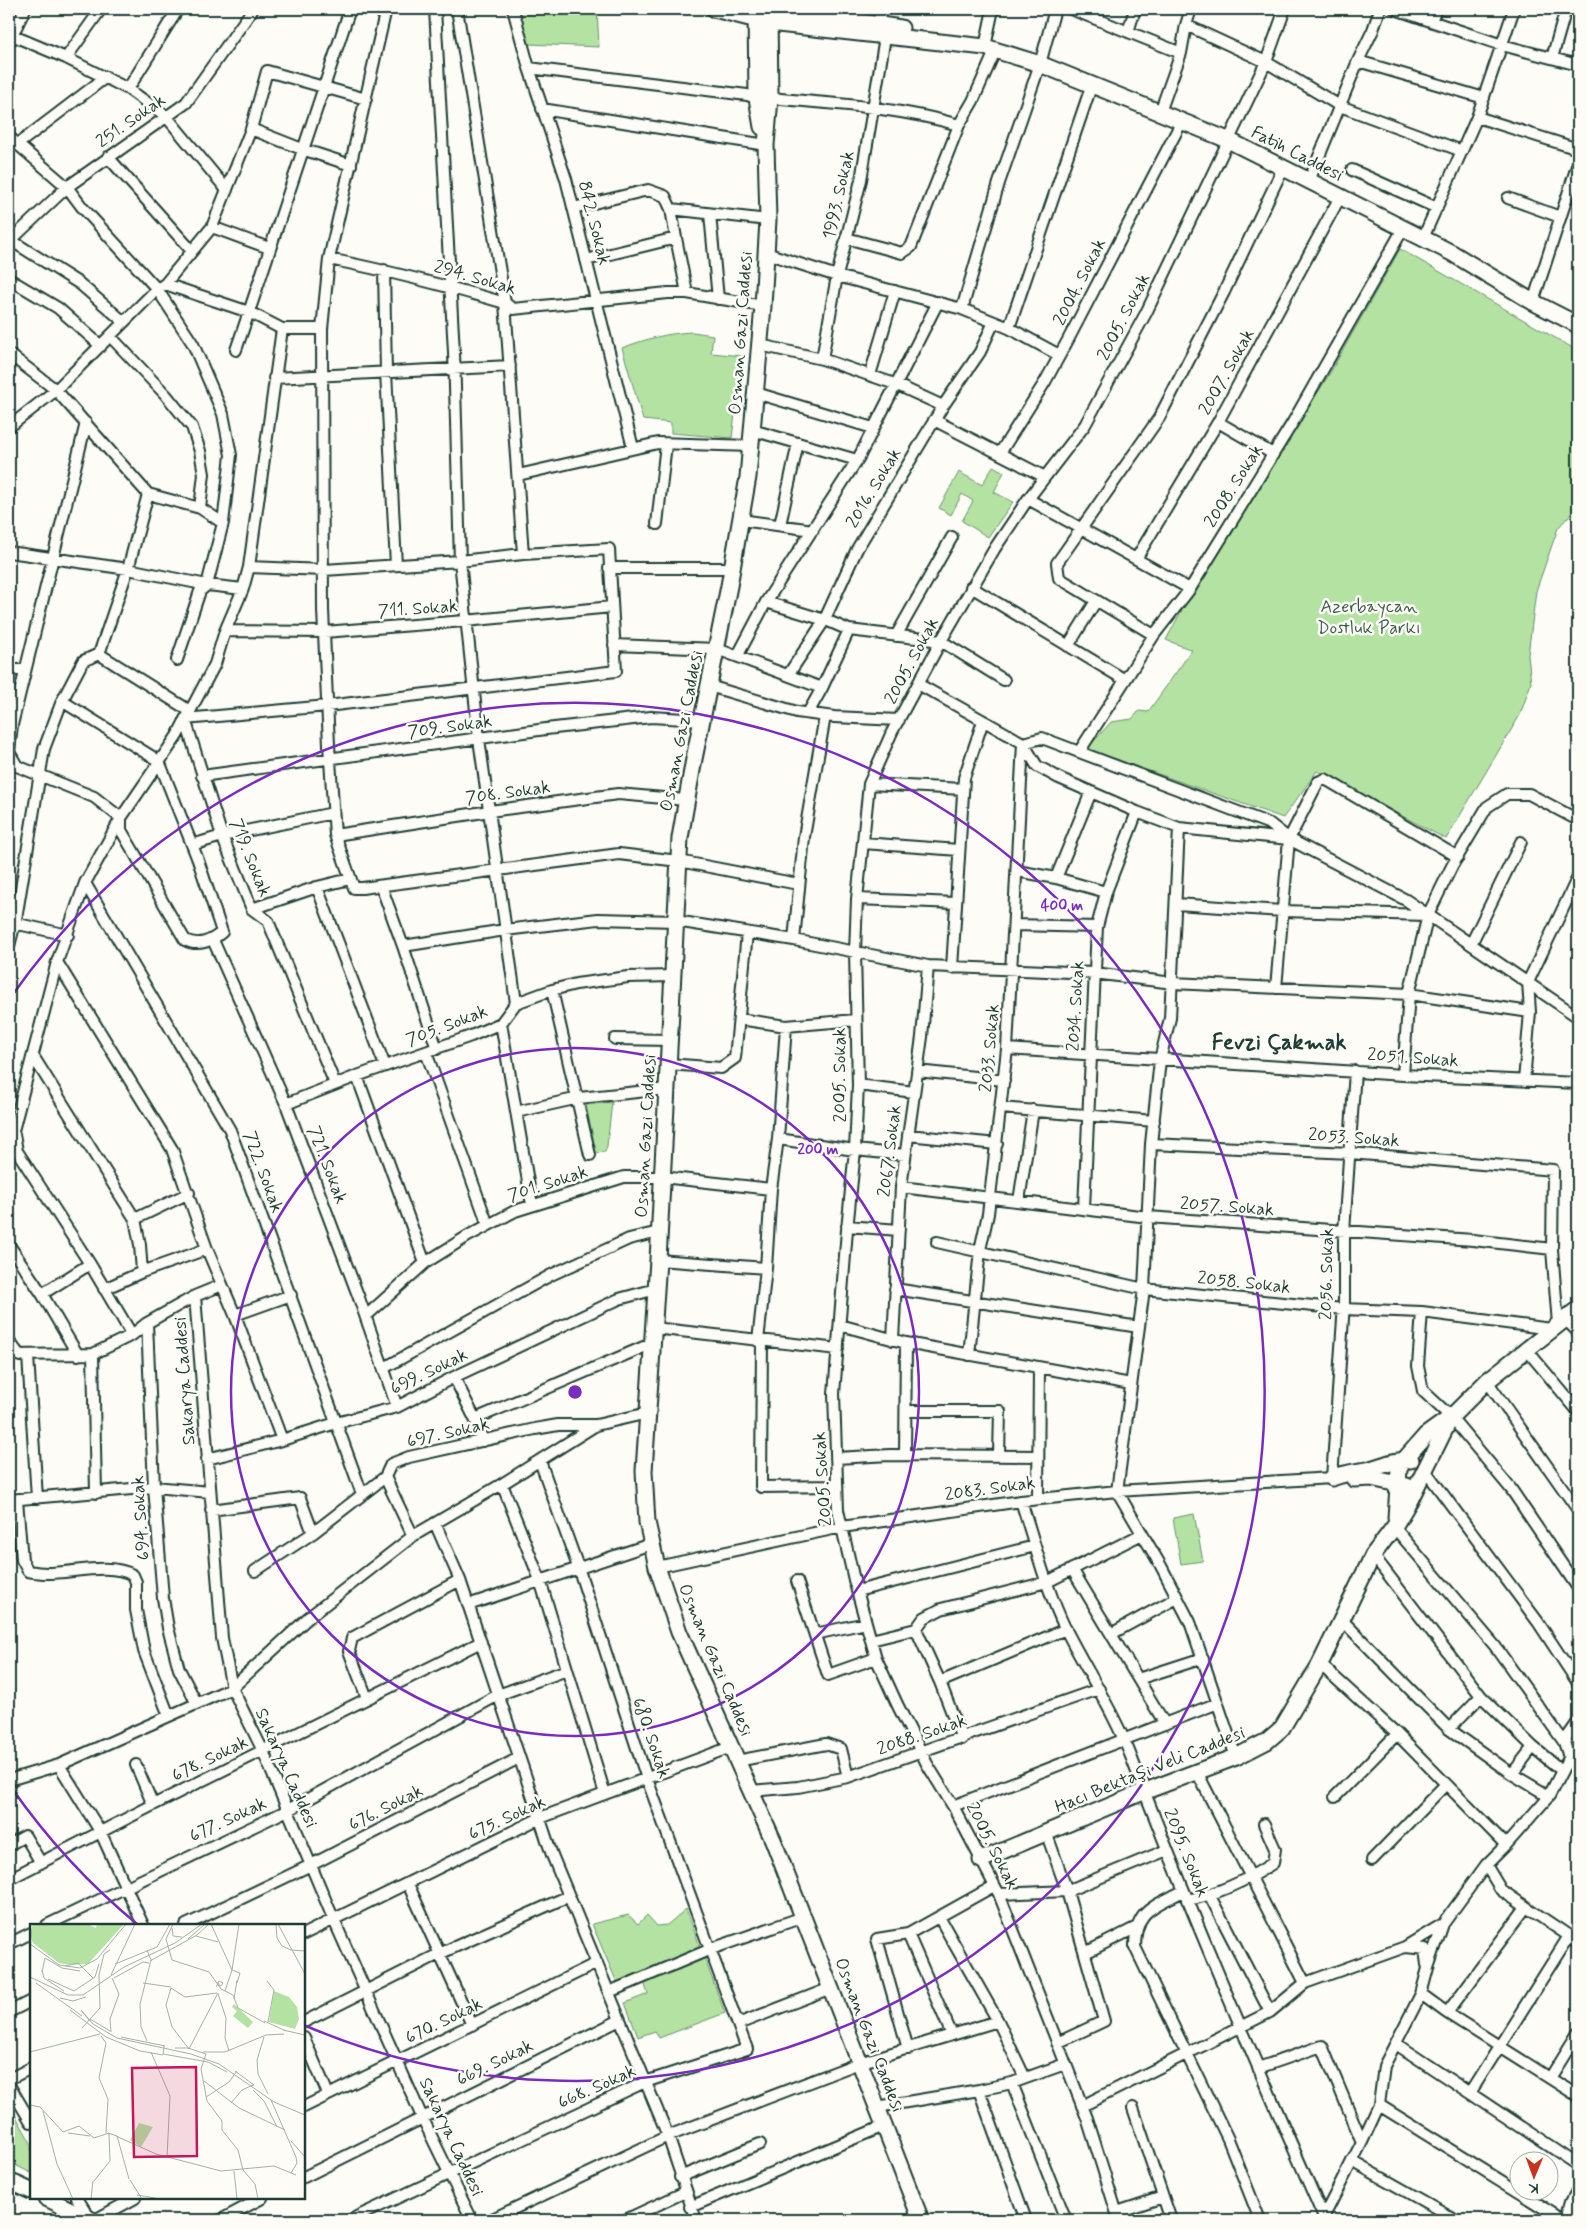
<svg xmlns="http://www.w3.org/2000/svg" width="1587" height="2229" viewBox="0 0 1587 2229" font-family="Mynerve,sans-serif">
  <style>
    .green { fill: #b3e2a2; stroke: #69906b }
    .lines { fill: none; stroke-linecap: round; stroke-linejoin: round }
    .street-casing { stroke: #1f3d34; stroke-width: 14 }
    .secondary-casing { stroke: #1f3d34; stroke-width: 19 }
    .street { stroke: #fdfcf7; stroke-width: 10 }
    .secondary { stroke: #fdfcf7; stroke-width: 15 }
    .ring { fill: none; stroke: #7b2cbf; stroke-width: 2.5 }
    .labels { text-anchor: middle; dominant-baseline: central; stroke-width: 5; stroke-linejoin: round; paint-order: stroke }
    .street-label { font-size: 18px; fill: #1f3d34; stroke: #fdfcf7 }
    .park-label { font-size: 18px; fill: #3d5e4a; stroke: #fdfcf7 }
    .district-label { font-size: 22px; font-weight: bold; fill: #1f3d34; stroke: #fdfcf7 }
    .inset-road { fill: none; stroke: #a4b0a9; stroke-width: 1 }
    .view { fill: #c2185b; fill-opacity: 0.15; stroke: #c2185b; stroke-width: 2.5 }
    .inset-edge { fill: none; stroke: #1f3d34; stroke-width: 2.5 }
    .centre { fill: #7b2cbf; stroke: #fdfcf7; stroke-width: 2.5 }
    .ring-label { font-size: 15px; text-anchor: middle; font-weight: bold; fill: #7b2cbf; stroke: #fdfcf7; stroke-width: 5; stroke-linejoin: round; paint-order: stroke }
  </style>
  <rect width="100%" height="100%" fill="#fdfcf7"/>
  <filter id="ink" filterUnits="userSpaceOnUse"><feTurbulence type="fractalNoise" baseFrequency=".02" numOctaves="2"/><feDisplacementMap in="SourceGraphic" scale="10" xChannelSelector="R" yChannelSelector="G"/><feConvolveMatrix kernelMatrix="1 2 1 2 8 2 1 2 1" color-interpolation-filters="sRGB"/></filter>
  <g filter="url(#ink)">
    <!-- green -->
    <path class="green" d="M519,9H597L599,47L528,44Z
      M1400,249L1578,351V506L1558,528L1536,591L1528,655L1531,683L1520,715L1446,839L1317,771L1283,818L1087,749L1111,722L1132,719L1139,711L1148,712L1192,650L1166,640L1183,608L1330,373Z
      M693,332L713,335L711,353L742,356L732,438L671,433V423L643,420L622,348C646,339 667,333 693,332Z
      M993,466L1004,472L994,492L1013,502L988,537L962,521L973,501L962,494L951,515L939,508L959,472L982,485Z
      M612,1102L607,1146L605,1152L596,1153L586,1105Z
      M1194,1514L1203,1561L1181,1564L1173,1518Z
      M686,1909L725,2013L659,2038L655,2031L638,2037L625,2003L648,1994L644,1982L620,1990L592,1924L628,1915L638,1924L647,1915L657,1926L667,1925Z
      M9,2104L31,2143V2173L9,2162Z"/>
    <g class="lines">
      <defs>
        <path id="street" d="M386,9L329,259L322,329L323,610L329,745L335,835L354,888H362L619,854L679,861L798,884
          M435,9L454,352L460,561L479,739L516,1003
          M457,9L505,303L523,554
          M513,9L529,68L566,179L633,448
          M1071,9L1181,53
          M1395,9L1502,45L1578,65
          M1431,21L1436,9
          M878,25L881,9
          M1186,25L1266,62L1340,106L1462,151
          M1128,32L1135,9
          M9,34L66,58L128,89L166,116L227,190
          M9,42L25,9
          M985,47L993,9
          M66,58L101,9
          M1552,58L1566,9
          M1358,61L1484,98
          M529,68L747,95L757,98
          M128,89L178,9
          M770,98C834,104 898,107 959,125
          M542,109L766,145
          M1160,112L1181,53L1186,25L1191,9
          M1477,117L1578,149
          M251,129L302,149L351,165
          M9,137L67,187L82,207L157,289L193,344L223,414L231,455L223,523L207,585L200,591L177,660
          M18,144L106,77
          M108,157L191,250
          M1352,170L1437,208
          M1309,181L1358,61L1373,30L1380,9
          M1508,198L1560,217
          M573,208L648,190L665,196L671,209L676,238L586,260
          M671,209L768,220
          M710,214L718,299
          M212,227L269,248
          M676,238L687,293
          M846,238L902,253L911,247L959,125L973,101L996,49
          M1423,238L1477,117L1514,9
          M9,239L80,284L124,322
          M9,242L67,187L186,103L253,9
          M766,253L837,276L962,309L1009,328L1059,355
          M329,259C389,271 447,286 505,303L513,309L668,293H687L763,306
          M384,270L386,372L396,565
          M9,279L58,308L101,346
          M165,284L249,312L236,350
          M1533,302L1578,163
          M962,309L999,183L1040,64L1055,9
          M1009,328L1092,84
          M322,329H282L249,312L350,9
          M110,336L166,395L192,427L200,451L204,474L200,508
          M760,345L822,359L895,384L943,406
          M9,354L56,390L148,494L200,508L223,523
          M822,359L837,276L861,180L885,37
          M870,375L895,291
          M274,378L510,366
          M756,393L873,428
          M934,420L1045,477
          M1218,422L1273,454
          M9,427L56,390L157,289L165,284L212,227L251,129L267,71L366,99
          M752,430L857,460
          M1000,453L1045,382L1068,340L1182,121
          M518,475L658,443L751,446
          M1028,499L1190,589
          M741,520L813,530
          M657,524L666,444
          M780,525L798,443
          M9,552L128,569L207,585L243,589
          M1136,559L1218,422L1340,197
          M249,567L324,570L460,561L523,554L609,549L616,671L327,706L185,719L222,836L252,909L268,921L335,1084
          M609,568H732
          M971,587L1125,680
          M766,602L828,621L849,630L941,641L1004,680
          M225,631L324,632L465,621L612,607
          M1154,635L1059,578L1057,563L1159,418L1224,292L1283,168
          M896,636L952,537
          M614,645L717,649L822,688
          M1068,646L1096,601
          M99,654L128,569L148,494
          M738,655L766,602L859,457L938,302
          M9,670H25
          M788,675L824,621L857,549L943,406L980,352L994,322
          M918,684L1023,743L1037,766L1059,778L1137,812L1179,828L1289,839L1406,900L1578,1017
          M709,686L797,712L834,717L899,720
          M62,701L159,761L198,860L222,932C212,941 198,947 185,940L121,830V818L94,797L17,766L9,752L12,725L86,423
          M808,713L822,688L849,630
          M1079,752L1154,635L1190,589L1293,422L1403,229
          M202,776L546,729L651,717L702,720
          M869,784L963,789
          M1179,828L1170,1018L1160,1060L1151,1144L1144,1289L1117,1491L1161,1566L1190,1622L1236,1757
          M335,835L490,811L618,794L686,800
          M1289,839L1318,782L1325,779L1458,857
          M863,843L959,850
          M192,845L222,836L333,813
          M1017,871L1056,878L1106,892
          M1056,878L1091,792
          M85,883L230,1130L362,1494
          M381,886L403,946L437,1049
          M317,887L385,1066
          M857,899L956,903
          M1176,904L1282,911L1427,915
          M252,909L317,887L350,879
          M9,922L68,935
          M1015,925L1097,927
          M213,940L286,1104L359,1298L397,1407
          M794,940L804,837L825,716
          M1471,944L1521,842
          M9,946L16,919L44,749L62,701L83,661L99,654L190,711
          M403,946L505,930L598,919L676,921L794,940L928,966L1094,973L1173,983L1409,994L1530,1012
          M57,962L172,1149L207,1249L235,1315L282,1440
          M952,968L964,778L983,721
          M552,990L590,1155
          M739,1019L786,1026L856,1020
          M501,1023L532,1205
          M615,1039L670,1040
          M1007,1049L1403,1075L1578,1083
          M426,1052L488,1225
          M33,1056L135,1219L140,1245L142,1272
          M668,1064L721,1068L735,1058L747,933
          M917,1071L1004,1080
          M1403,1075L1409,994L1428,915L1452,866L1487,807L1507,794H1529L1578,820
          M357,1076L425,1263
          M1524,1081L1530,1012L1528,982L1578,877
          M858,1085L914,1092
          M286,1104L357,1076L471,1036L501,1023L516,1003L552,990L576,984L628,977L673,976
          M1001,1108L1154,1121
          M516,1112L579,1098L667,1089
          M14,1134L17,1151L90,1264L132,1335
          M908,1135L997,1144
          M778,1139L855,1150L905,1155
          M1151,1144L1350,1153L1553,1170L1552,1249L1558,1324
          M9,1146L57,962L85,883L121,818L177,736L215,664L225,631L243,589L249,567L282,329
          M901,1187L1148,1217L1473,1240L1552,1249
          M1019,1201L1033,1110
          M1084,1208L1097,927L1106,892L1137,812
          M135,1219L189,1193
          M847,1226L899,1230
          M937,1242L1144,1289L1343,1309L1422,1312L1551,1329
          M9,1245L42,1294L78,1355
          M658,1260L766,1268
          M104,1289L142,1272L207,1249
          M895,1289L1139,1327
          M42,1294L90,1264
          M195,1296L222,1638L232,1688L263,1751L333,1918L422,2117L472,2220
          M1422,1312L1418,1366L1423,1391L1451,1417L1511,1489L1578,1588
          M235,1315L291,1295
          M366,1316L425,1263L468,1236L515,1211L624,1177H662L771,1189
          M1565,1319L1578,1332
          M147,1323L154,1487L163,1598L168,1628L179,1669L197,1704
          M840,1325L906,1343L1131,1384
          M654,1328L838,1349
          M893,1340L901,1187L922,1037L928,966
          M9,1341L20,1356
          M758,1341L766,1268L771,1189L778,1139L786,1026
          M762,1341L761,1487L836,1486
          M1526,1349L1578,1411
          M93,1354L96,1493
          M9,1355L93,1354L132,1335L147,1323L195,1296L222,1285
          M969,1355L980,1250L988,1214L1007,1049L1023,743L1042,738L1270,824L1289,839L1276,988
          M28,1356L37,1498
          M384,1368L551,1275L629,1239L659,1232
          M454,1377L475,1419L483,1441
          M1487,1381L1578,1510
          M906,1411H1000L999,1455
          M475,1419L653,1343
          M905,1455L906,1343
          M836,1458L890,1455L1038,1456
          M207,1459L282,1440L336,1423L397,1407L454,1377L619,1299L656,1289
          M1425,1470L1538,1622L1578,1683
          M385,1477L413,1536
          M502,1484L540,1580L605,1794
          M1038,1499L1039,1368
          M9,1500L154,1487L210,1492
          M17,1500L22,1560L28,1571C34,1572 41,1573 47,1573C73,1573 110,1562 133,1575L136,1582V1610L144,1651L169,1716
          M1021,1501C1035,1544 1046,1589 1066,1630C1088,1673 1115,1714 1132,1759C1191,1914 1257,2066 1324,2218
          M211,1510L300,1498L313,1533
          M435,1523L460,1580L552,1855L668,2136L696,2220
          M1394,1527L1495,1646L1564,1742L1569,1757L1578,1773
          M1373,1555L1481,1696L1533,1747L1512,1774
          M657,1567L842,1527L1021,1501L1117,1491L1332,1478L1344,1304V1232L1355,1071
          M1072,1569L1165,1724
          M255,1571L313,1533L385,1477L391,1464L409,1457L535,1429L558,1425H596L648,1413
          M797,1581L828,1675L876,1658
          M857,1591L1035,1546
          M468,1605L651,1544
          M815,1634L866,1623
          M1111,1634L1177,1598
          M871,1640L916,1629
          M1320,1664L1397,1734L1506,1845L1549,1796L1512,1774L1449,1729L1342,1620
          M1138,1679L1203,1658
          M940,1682L1066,1629
          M367,1698L349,1651L352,1638L460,1580
          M1449,1729L1481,1696
          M962,1739L940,1682L916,1629L924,1618L941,1609L1047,1582L1142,1534
          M1564,1742L1578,1722
          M1533,1747L1561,1770
          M737,1761L826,1744L841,1749L848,1777
          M59,1765L100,1831L143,1925
          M136,1765L153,1805
          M1197,1772L1305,1983
          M9,1780L59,1765L232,1688L309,1617L413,1536L502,1484L596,1425
          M751,1791L798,1787L848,1777L1099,1689
          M1549,1796L1569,1757
          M1335,1797L1397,1734
          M953,1806L1218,1703
          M1046,1832L1067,1891L1104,2021L1057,2043
          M9,1845L25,1836L41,1863
          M1372,1860L1446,1784
          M1486,1865L1501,1890L1578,1942
          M9,1879L153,1805L481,1642
          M408,1884L472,2025
          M1183,1891C1154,1907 1135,1909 1135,1947L1228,2139L1260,2220
          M999,1894L1067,1891L1167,1850
          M1210,1896L1270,2012
          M1187,1900C1219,1894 1246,1881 1273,1863L1275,1849L1264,1824
          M939,1917L998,2021L1025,2078
          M1443,1924L1428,1968L1421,1994L1447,2013L1578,2096
          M47,1925L288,1810L498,1695L567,1670
          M186,1925L311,1865L519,1758
          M304,1934L540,1818L731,1747
          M908,1934L952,2035
          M9,1944L31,1933
          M1406,1947L1425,1949L1427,1965
          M1085,1953L1135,1928
          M609,1992L711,1949L803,1917
          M9,2012L31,2001
          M1447,2013L1526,1907
          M304,2022L439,1954L569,1896
          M738,2024L831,1988
          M304,2038L328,2094
          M1396,2044L1578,2165
          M908,2049L877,1939L908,1934L994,1886
          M1258,2068L1322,2046L1362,2142
          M1550,2078L1578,2033
          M9,2079L31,2068
          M1012,2083L1066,2220
          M9,2085L31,2122
          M979,2090L1026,2220
          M1470,2093L1569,1936
          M1379,2105L1556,2215
          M1082,2106L1270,2012L1305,1983L1405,1947L1443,1924L1486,1865L1506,1845
          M304,2107L597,1963
          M877,2107L979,2090L1012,2083L1065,2064
          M1133,2108L1171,2220
          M1352,2161L1457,2220
          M304,2177L620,2020
          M680,2177L760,2144
          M77,2198L89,2217
          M690,2207L884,2126
          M1117,2212L1163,2197
          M95,2220L135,2198
          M221,2220L262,2198
          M350,2220L645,2082L747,2049L647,1779L578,1567L540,1461
          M490,2220L668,2136L859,2063L998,2021
          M625,2220L685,2192
          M1119,2220L1087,2118L999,1894L953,1806L927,1764L897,1704L876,1658L854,1580L838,1510L834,1394L847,1230L855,1150L858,1085L855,952L857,899L869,784L892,732L941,641L995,548L1028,499L1085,425L1146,313L1266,62L1285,9
          M1322,2220L1362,2142L1379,2105L1384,2066L1421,1994
          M1566,2220L1571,2202L1578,2189"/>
        <path id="secondary" d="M714,9L769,23L985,47L1040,64L1228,140L1452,253L1533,302L1578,325
          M756,9L757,98L762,127
          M769,9L770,98L766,145L768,220L763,306L748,477L729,586L694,759L680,838L658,1260L644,1471L647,1522L657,1567L679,1632L773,1840L921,2220
          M770,9L901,28
          M1332,1478C1344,1473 1355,1472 1367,1470C1382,1466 1395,1459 1411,1460
          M1354,1479L1371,1478L1407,1486
          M1396,1518L1399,1469L1404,1460L1426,1435L1451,1417L1487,1381L1578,1309
          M981,1860L1143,1792L1236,1757L1267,1741L1282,1728L1320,1664L1373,1555L1394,1527L1410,1500L1451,1417
          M9,2181L31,2191
          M46,2198L92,2220"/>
      </defs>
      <!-- street casing -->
      <use href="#street" class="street-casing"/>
      <!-- secondary casing -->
      <use href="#secondary" class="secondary-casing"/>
      <!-- street -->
      <use href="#street" class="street"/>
      <!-- secondary -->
      <use href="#secondary" class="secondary"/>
    </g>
  </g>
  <!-- distance rings -->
  <g class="ring">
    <circle cx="575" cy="1392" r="344"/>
    <path d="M137 1924A689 689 0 0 1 11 1787M11 997A689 689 0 1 1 306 2026"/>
  </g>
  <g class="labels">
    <!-- street labels -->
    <g class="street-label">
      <text transform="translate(131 121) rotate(-35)">251. Sokak</text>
      <text transform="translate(1297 154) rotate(27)">Fatih Caddesi</text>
      <text transform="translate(839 195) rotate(-77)">1993. Sokak</text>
      <text transform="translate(594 223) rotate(76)">842. Sokak</text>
      <text transform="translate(475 278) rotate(16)">294. Sokak</text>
      <text transform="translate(1080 282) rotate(-63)">2004. Sokak</text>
      <text transform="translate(1124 317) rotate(-63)">2005. Sokak</text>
      <text transform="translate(741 333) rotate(-86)">Osman Gazi Caddesi</text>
      <text transform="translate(1227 372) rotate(-61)">2007. Sokak</text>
      <text transform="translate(1234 486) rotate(-58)">2008. Sokak</text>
      <text transform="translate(874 488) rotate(-59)">2016. Sokak</text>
      <text transform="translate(418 609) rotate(-4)">711. Sokak</text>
      <text transform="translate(912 661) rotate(-62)">2005. Sokak</text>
      <text transform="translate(450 727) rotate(-8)">709. Sokak</text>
      <text transform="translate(682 731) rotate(-79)">Osman Gazi Caddesi</text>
      <text transform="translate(508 793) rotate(-8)">708. Sokak</text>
      <text transform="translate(250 858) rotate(68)">719. Sokak</text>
      <text transform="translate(1076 1006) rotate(-87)">2034. Sokak</text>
      <text transform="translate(447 1026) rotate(-21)">705. Sokak</text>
      <text transform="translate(990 1048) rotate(-85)">2033. Sokak</text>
      <text transform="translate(1413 1058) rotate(4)">2051. Sokak</text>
      <text transform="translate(840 1075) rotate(-90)">2005. Sokak</text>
      <text transform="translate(646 1136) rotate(-87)">Osman Gazi Caddesi</text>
      <text transform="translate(1354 1138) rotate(4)">2053. Sokak</text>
      <text transform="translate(890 1151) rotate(-83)">2067. Sokak</text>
      <text transform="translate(327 1165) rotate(69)">721. Sokak</text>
      <text transform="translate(263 1172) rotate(70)">722. Sokak</text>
      <text transform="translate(548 1184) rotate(-18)">701. Sokak</text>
      <text transform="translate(1227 1207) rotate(4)">2057. Sokak</text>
      <text transform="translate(1327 1274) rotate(-89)">2056. Sokak</text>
      <text transform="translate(1244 1283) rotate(6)">2058. Sokak</text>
      <text transform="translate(429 1372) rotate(-26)">699. Sokak</text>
      <text transform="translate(185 1381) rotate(-94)">Sakarya Caddesi</text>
      <text transform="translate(448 1433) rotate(-13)">697. Sokak</text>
      <text transform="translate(823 1479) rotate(-94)">2005. Sokak</text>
      <text transform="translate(990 1489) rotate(-8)">2083. Sokak</text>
      <text transform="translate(141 1518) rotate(-94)">694. Sokak</text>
      <text transform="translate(715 1660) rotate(67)">Osman Gazi Caddesi</text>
      <text transform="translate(922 1735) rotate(-19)">2088. Sokak</text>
      <text transform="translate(651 1738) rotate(71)">680. Sokak</text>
      <text transform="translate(210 1759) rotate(-26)">678. Sokak</text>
      <text transform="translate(286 1768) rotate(66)">Sakarya Caddesi</text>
      <text transform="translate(1150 1770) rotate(-22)">Hacı Bektaşi Veli Caddesi</text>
      <text transform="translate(386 1808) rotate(-27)">676. Sokak</text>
      <text transform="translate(507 1818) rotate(-25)">675. Sokak</text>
      <text transform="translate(228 1820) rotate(-25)">677. Sokak</text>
      <text transform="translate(992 1846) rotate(63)">2005. Sokak</text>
      <text transform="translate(1186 1853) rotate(68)">2095. Sokak</text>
      <text transform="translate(444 2021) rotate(-26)">670. Sokak</text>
      <text transform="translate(869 2035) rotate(69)">Osman Gazi Caddesi</text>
      <text transform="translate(495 2063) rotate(-26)">669. Sokak</text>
      <text transform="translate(597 2087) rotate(-24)">668. Sokak</text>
      <text transform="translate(451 2137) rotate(65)">Sakarya Caddesi</text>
    </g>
    <!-- park labels -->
    <g class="park-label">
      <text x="1369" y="607">Azerbaycan<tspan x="1369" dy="21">Dostluk Parkı</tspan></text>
    </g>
    <!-- district labels -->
    <g class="district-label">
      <text x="1279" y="1043">Fevzi Çakmak</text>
    </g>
  </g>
  <!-- overview -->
  <g transform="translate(30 1924)">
    <rect width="275" height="275" fill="#fdfcf7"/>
    <path d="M3,0H57L66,4L67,0H94L58,40L40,41L29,39L3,19L0,10ZM244,67L259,73L267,83L269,95L265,105L239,98ZM204,80L223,98L218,104L203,92L207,87L202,83ZM109,199L123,203L111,223L100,216Z" fill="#b3e2a2"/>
    <path class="inset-road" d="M143,0L136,15L142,36L179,48L191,65L203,71L208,84L235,99M181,0L202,46L210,49L207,59M248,0L275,50M246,1L247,14L252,22L261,26L275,27M142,4L143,12L152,13M166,12L188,18M158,15L175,0M0,20L29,41L50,44L67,35L96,0M120,37L167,11L179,0M85,40L127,23L140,0M35,42L48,39L63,54M12,46L14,54L34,67M202,46L209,0M12,48L15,34L32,44L50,47M81,51L105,0M0,53L38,71H53L94,43L145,19L172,0M84,54L113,38L119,39M18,55L44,67L65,53L69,40M237,57L244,66L238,98M6,59L52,92M113,59L141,63M186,62H187V61L189,57L193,59L191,62L189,61L188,59H187M141,64L136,81L142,103L159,125M141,64L155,73L187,69M195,67L202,46M188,70L196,94L195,114L199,127M30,74L43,77L56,73M204,75L207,56M40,86L76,113L110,127L133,131M60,95L80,107M60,97L51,86L63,100L87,114L161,130L189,140L244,178L275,191M234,97L256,107M52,104L70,84L69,51L74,30L80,26M253,106L275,111M81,108L80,95L89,70L82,54M71,112L76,119L69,154L78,175L76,209M91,113L135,122M234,113L227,136L228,150L238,170M117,117L111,103L110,80L121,36L117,26M134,122L133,130L178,138L197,148M145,124H158L176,130L171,145M159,125L188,69M0,128L70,110M121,128L140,172L137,233M173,128H195L236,111L254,110M171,145L177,177L192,197V206L208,226L213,246L225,260L228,275M205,147L224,161L221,162M174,157L209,184L255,206M223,166L234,177L247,203M176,173L199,158L207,147M241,176L266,233L267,239L261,249M201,179L212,166L223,161M0,181L10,183L33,208L49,202L64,214L79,209L80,237L64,257M13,187L27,240L43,275M38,209L60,212M78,209L87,212L99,255M86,212L126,230L191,247L244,242L266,251M261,217L275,233M204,247L207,275M100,256L112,275M107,271L131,275M61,275L63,257"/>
    <path class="view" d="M166,143L167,232L104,233L102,144Z"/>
    <rect width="275" height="275" class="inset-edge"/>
  </g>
  <circle cx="575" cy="1392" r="8" class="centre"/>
  <g class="ring-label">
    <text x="1062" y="910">400 m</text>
    <text x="818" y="1154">200 m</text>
  </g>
  <!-- margin -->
  <rect width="1587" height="2229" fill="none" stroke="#fdfcf7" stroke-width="30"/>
  <rect x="15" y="15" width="1557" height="2199" fill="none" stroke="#1f3d34" stroke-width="2" filter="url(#ink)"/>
  <!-- north arrow -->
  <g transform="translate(1534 2176) rotate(181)"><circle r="24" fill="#fdfcf7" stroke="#a4b0a9"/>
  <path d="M0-4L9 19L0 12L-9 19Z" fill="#c8321e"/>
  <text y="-8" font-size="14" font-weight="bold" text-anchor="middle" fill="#1f3d34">K</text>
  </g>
</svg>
